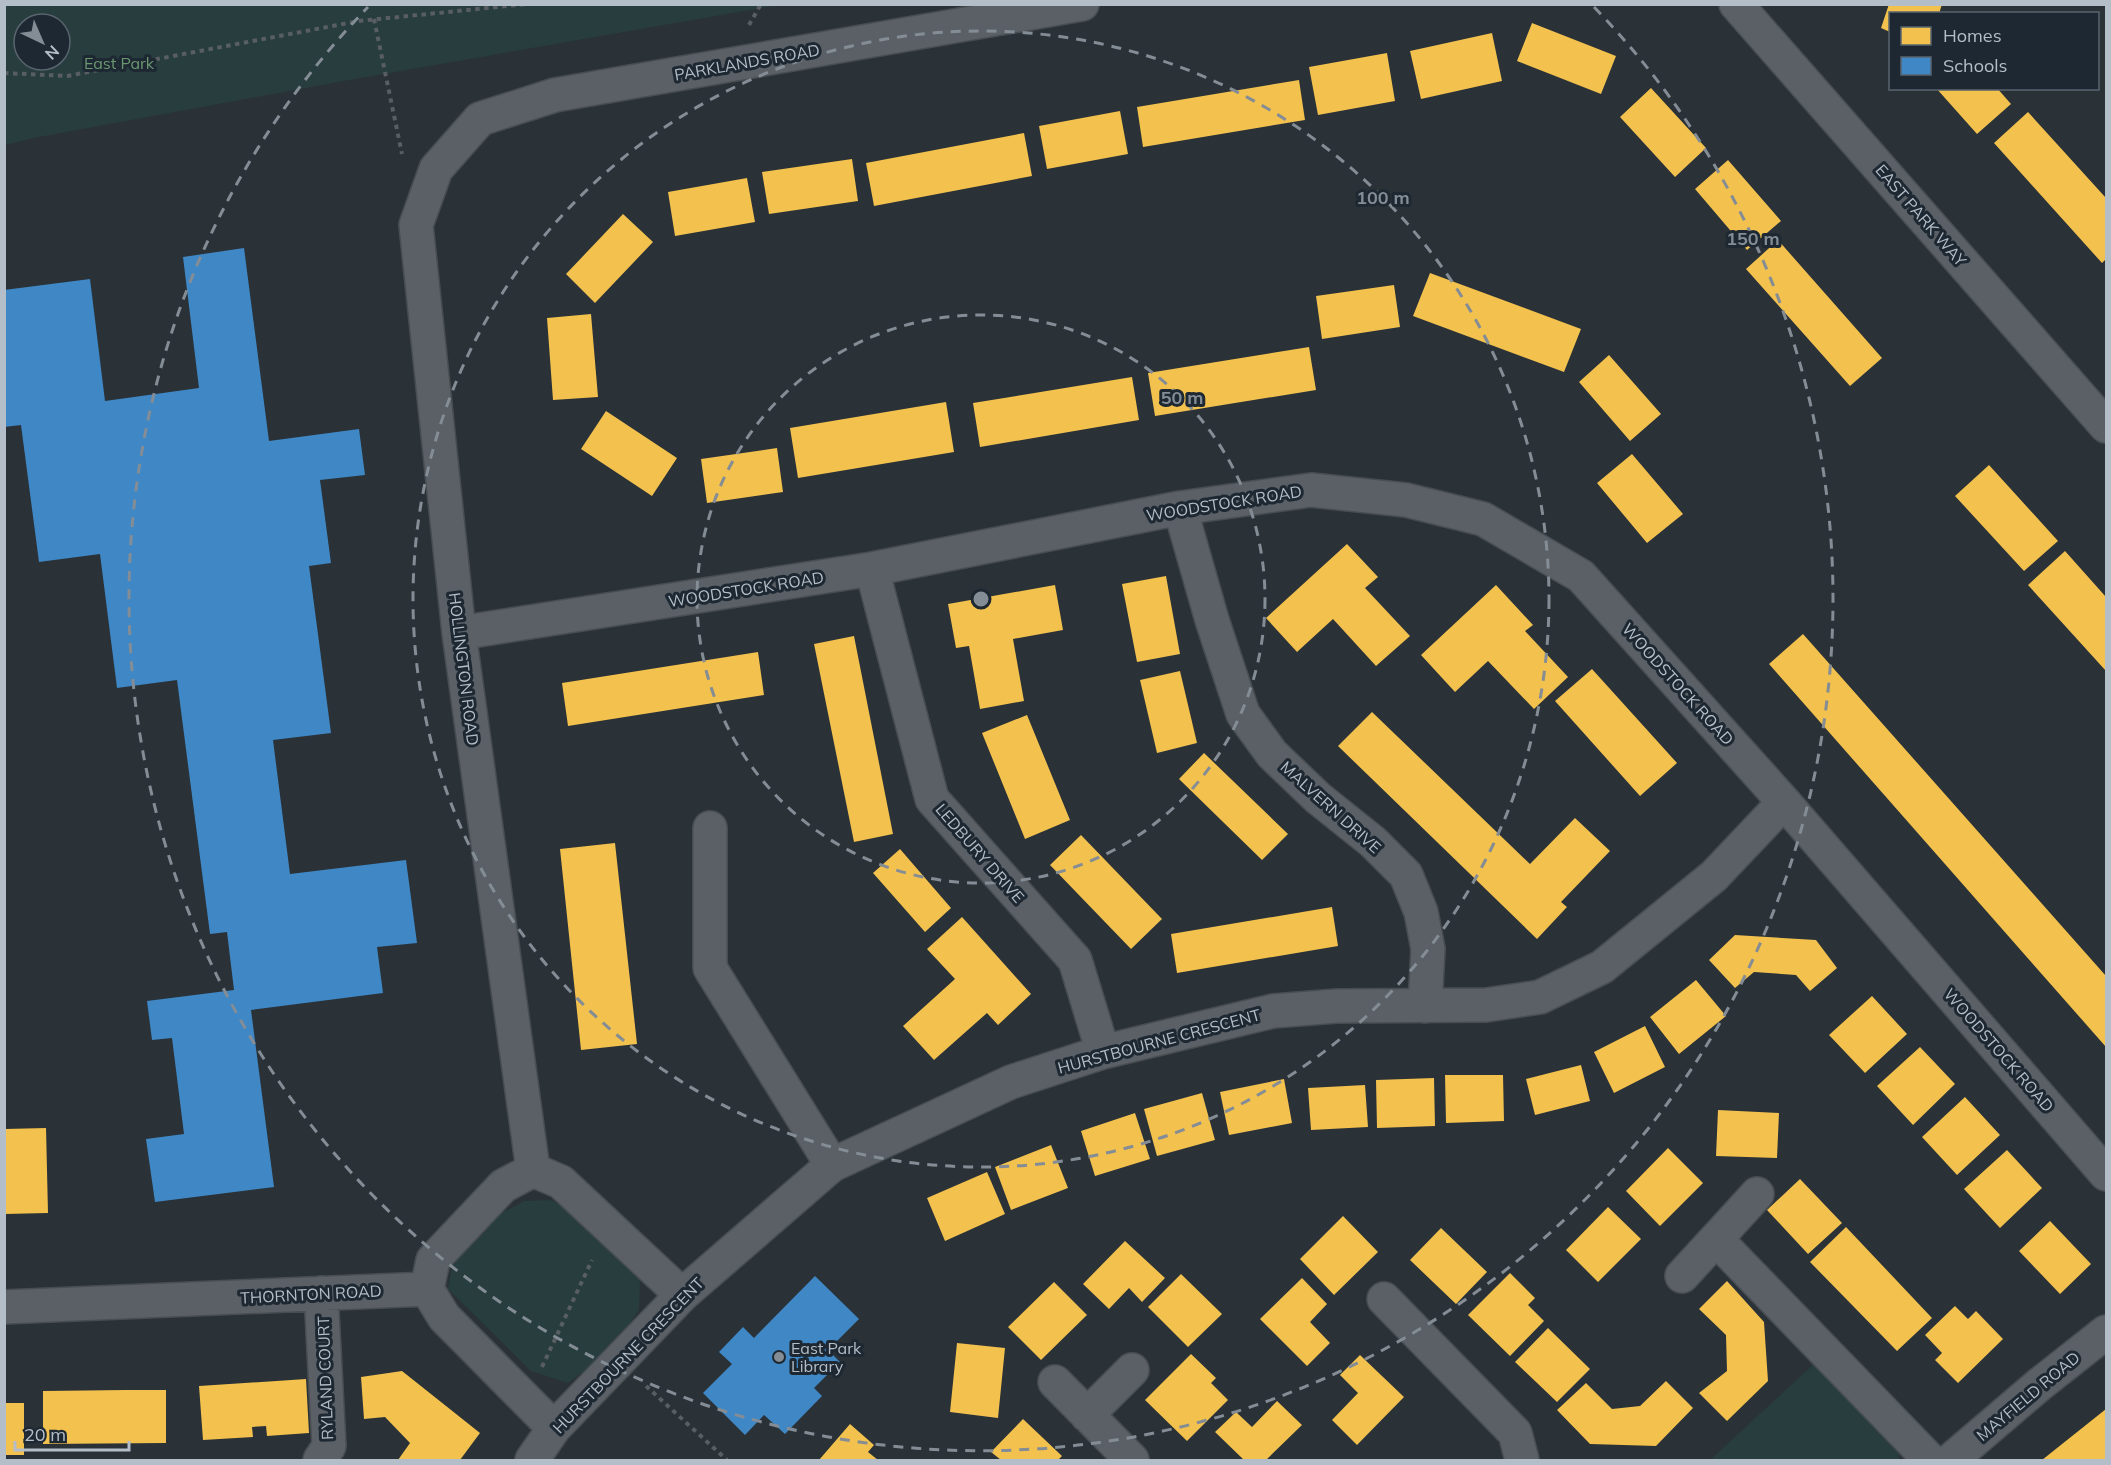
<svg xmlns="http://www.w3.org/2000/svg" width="2111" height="1465" viewBox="0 0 2111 1465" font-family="Mulish,sans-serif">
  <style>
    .green { fill: #273d3e; fill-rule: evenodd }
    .homes { fill: #f2c14e }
    .schools { fill: #3f88c5 }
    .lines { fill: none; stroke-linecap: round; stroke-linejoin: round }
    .minor-casing { stroke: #484d52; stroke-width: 36 }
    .path { stroke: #585e62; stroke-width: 4; stroke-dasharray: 4.5 4.5; stroke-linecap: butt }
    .minor { stroke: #5a6065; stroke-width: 33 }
    .ring { fill: none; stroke: #848d95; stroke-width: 3; stroke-dasharray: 10 8 }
    .poi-dot { fill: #848d95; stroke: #1d2832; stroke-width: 2 }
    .labels { text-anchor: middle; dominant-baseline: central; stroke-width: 6; stroke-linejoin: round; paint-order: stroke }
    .street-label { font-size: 16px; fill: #b4bec8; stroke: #1d2832 }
    .park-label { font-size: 16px; fill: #6b9871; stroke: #1d2832 }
    .poi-label { font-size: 16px; fill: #b4bec8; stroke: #1d2832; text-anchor: start }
    .centre { fill: #848d95; stroke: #1d2832; stroke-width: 3 }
    .ring-label { font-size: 18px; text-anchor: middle; font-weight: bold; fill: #848d95; stroke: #1d2832; stroke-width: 6; stroke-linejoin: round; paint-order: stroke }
  </style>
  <rect width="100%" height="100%" fill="#2a3137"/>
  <!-- green -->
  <path class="green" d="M4,5L5,4L779,5L349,80L34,138L5,145ZM24,24H60V60H24Z
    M551,1200L583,1219L637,1273L640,1281L639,1310L611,1351L568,1383L531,1371L448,1289L453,1261L487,1221L524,1201Z
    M1815,1363L1899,1451V1460H1710Z"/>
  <!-- homes -->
  <path class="homes" d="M1889,4H1942L1939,14H1890V32L1881,28Z
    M1532,23L1616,56L1601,94L1517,61Z
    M1492,33L1502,81L1421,99L1410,51Z
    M1387,53L1395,101L1318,115L1309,67Z
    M1299,80L1305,120L1143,147L1137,107Z
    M1651,88L1706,148L1675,177L1620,117Z
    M1936,88H1997L2011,104L1977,134Z
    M1120,111L1128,154L1047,169L1039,126Z
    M2028,112L2106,198V259L2102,263L1994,143Z
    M1024,133L1032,176L874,206L866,163Z
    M852,159L858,201L769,214L762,172Z
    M1728,160L1781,221L1747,250L1695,189Z
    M747,178L755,222L675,236L668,192Z
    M623,214L653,242L595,303L566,274Z
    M1778,240L1882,358L1850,386L1746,269Z
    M1430,273L1581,329L1564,372L1413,316Z
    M1394,285L1400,327L1322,339L1316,296Z
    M591,314L598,397L553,400L547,318Z
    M1309,347L1316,390L1155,416L1148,373Z
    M1609,355L1661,414L1630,441L1579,382Z
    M1132,377L1139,420L980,447L973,403Z
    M946,402L954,452L798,478L790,428Z
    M606,411L677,458L652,496L581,449Z
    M777,448L783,492L707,503L701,459Z
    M1632,454L1683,514L1647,543L1597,483Z
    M1989,465L2058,541L2024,571L1955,496Z
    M1347,544L1378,577L1365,588L1410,636L1376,666L1333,619L1297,652L1266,618Z
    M2065,551L2106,597V671L2028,585Z
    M1166,576L1180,654L1137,662L1122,584Z
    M1055,585L1063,630L1013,639L1024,701L980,709L969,646L956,648L948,604Z
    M1496,585L1533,625L1525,631L1568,677L1534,709L1488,661L1455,692L1421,655Z
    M1803,634L2106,976V1047L1769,664Z
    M854,636L893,834L854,842L814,644Z
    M758,652L764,695L568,726L562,683Z
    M1592,669L1677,763L1640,796L1555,701Z
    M1180,671L1197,743L1157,753L1140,680Z
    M1372,712L1530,864L1575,818L1610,851L1561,902L1567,907L1537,939L1338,746Z
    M1027,715L1070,820L1025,839L982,733Z
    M1204,753L1288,834L1262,860L1179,779Z
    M1081,835L1162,919L1131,949L1050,865Z
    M615,843L637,1044L581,1050L560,849Z
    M900,849L951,908L925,932L873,873Z
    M1332,907L1338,946L1177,973L1171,934Z
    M962,917L1031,994L998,1025L987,1013L934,1060L903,1026L955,979L927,949Z
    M1735,935L1816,940L1837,968L1810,991L1796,975L1754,972L1735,988L1709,960Z
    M1696,980L1726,1016L1679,1054L1650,1017Z
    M1872,996L1907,1034L1865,1073L1829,1035Z
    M1645,1026L1665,1067L1614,1093L1594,1052Z
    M1920,1047L1955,1084L1913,1125L1877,1086Z
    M1581,1065L1590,1101L1535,1115L1526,1079Z
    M1445,1075H1503L1504,1121L1446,1123Z
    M1434,1078L1435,1126L1377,1128L1376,1080Z
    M1284,1079L1292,1123L1229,1135L1220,1092Z
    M1365,1085L1368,1127L1311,1130L1308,1088Z
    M1202,1093L1215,1140L1157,1156L1144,1109Z
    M1965,1097L2000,1135L1957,1175L1922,1137Z
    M1718,1110L1779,1113L1777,1158L1716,1156Z
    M1135,1113L1150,1159L1095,1176L1081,1131Z
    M46,1128L48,1213L5,1214V1129Z
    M1051,1145L1068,1188L1011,1210L995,1167Z
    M1668,1148L1703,1183L1660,1226L1626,1191Z
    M2007,1150L2042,1188L2000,1228L1964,1189Z
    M987,1172L1005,1214L945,1241L927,1198Z
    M1800,1179L1842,1223L1808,1254L1767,1210Z
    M1608,1207L1641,1239L1598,1282L1566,1250Z
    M1343,1216L1378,1252L1334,1295L1300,1259Z
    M2050,1221L2091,1264L2060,1294L2019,1251Z
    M1846,1227L1932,1318L1897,1351L1810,1262Z
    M1441,1228L1487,1272L1456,1304L1410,1260Z
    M1125,1241L1165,1278L1142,1302L1129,1288L1109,1309L1083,1284Z
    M1510,1273L1535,1298L1528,1305L1544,1321L1510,1356L1468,1315Z
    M1181,1274L1222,1314L1188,1347L1148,1307Z
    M1302,1278L1327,1304L1310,1322L1330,1343L1307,1366L1260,1319Z
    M1727,1281L1764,1322L1768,1381L1727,1421L1699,1393L1727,1371L1726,1335L1699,1309Z
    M1054,1282L1087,1315L1041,1360L1008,1327Z
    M1955,1306L1968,1319L1976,1311L2003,1339L1958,1383L1935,1360L1942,1353L1925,1335Z
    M1548,1328L1590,1369L1557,1402L1515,1362Z
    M957,1343L1005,1348L998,1418L950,1412Z
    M1191,1354L1216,1378L1211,1383L1228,1400L1187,1441L1145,1400Z
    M1360,1355L1404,1397L1357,1445L1332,1420L1358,1393L1340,1375Z
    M402,1371L480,1433L460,1460H398L410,1443L385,1417L364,1419L361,1377Z
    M306,1379L309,1433L267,1436L266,1426L252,1427L253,1437L203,1440L199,1386Z
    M1666,1381L1693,1408L1656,1446L1590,1444L1557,1410L1586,1383L1612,1409L1640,1406Z
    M126,1390H166V1443L43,1444V1391Z
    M1277,1401L1302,1425L1266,1460H1244L1215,1432L1236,1412L1252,1427Z
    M4,1403H24V1455H4Z
    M2106,1409V1460H2042Z
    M1023,1419L1062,1456L1058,1460H1001L991,1452Z
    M850,1424L874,1445L868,1452L878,1460H819Z"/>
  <!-- schools -->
  <path class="schools" d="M244,248L269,441L359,429L365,475L320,480L331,563L309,566L331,733L273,740L290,874L406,860L417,943L377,947L383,993L251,1010L274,1187L155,1202L146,1139L184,1134L172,1038L152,1040L147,1001L234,990L227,932L210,934L177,680L117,688L100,554L39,562L21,425L4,427V290L90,279L105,401L199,388L183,257Z
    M815,1276L859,1319L828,1350L840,1362L814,1388L822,1396L785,1434L764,1415L745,1435L703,1393L732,1364L719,1352L743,1327L754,1338Z"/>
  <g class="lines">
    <defs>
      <path id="minor" d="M1736,4L2106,426
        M1180,508L1212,620L1243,714L1272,754L1318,798L1373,842L1406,875L1421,912L1428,949L1425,1006
        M872,569L932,799L1075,960L1103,1052
        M459,633L872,569L1180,508L1311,490L1406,500L1483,519L1581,576L1784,802L2106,1174
        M710,828V968L832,1165
        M533,1170L459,633L416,225L436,169L480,119L555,95L1082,4
        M533,1170L561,1182L682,1295
        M1716,1239L1757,1194
        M1682,1276L1716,1239L1930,1460
        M427,1289L444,1317L554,1428
        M427,1289L433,1260L503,1186L533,1170
        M1384,1299L1515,1433L1522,1460
        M4,1307L427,1289
        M1055,1382L1132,1460
        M1087,1415L1132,1370
        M320,1460L329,1446L321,1293
        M532,1460L554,1428L682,1295L832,1165L1011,1082L1103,1052L1273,1011L1337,1006L1486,1005L1540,997L1602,967L1714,876L1784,802
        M1951,1460L2040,1384L2106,1332"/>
    </defs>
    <!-- minor casing -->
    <use href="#minor" class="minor-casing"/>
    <!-- path -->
    <path class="path" d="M374,19L402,154
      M749,25L761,4
      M4,73L67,76L359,21L527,4
      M542,1367L592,1260
      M646,1386L727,1460"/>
    <!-- minor -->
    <use href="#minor" class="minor"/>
  </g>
  <!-- distance rings -->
  <g class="ring">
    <circle cx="981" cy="599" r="284"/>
    <circle cx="981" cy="599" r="568"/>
    <path d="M1594 7A852 852 0 1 1 368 7"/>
  </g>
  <!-- markers -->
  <circle class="poi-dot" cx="779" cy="1357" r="6"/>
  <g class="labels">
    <!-- street labels -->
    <g class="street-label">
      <text transform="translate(747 62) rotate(-10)">PARKLANDS ROAD</text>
      <text transform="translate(1921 215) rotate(49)">EAST PARK WAY</text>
      <text transform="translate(1224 503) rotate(-9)">WOODSTOCK ROAD</text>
      <text transform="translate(746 589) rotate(-9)">WOODSTOCK ROAD</text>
      <text transform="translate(464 669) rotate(83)">HOLLINGTON ROAD</text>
      <text transform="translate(1678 684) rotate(48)">WOODSTOCK ROAD</text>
      <text transform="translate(1331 807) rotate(42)">MALVERN DRIVE</text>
      <text transform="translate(980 853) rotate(49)">LEDBURY DRIVE</text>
      <text transform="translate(1159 1041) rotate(-15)">HURSTBOURNE CRESCENT</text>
      <text transform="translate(1999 1050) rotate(49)">WOODSTOCK ROAD</text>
      <text transform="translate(311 1294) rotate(-3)">THORNTON ROAD</text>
      <text transform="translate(628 1355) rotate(-46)">HURSTBOURNE CRESCENT</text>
      <text transform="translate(325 1378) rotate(-92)">RYLAND COURT</text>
      <text transform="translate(2028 1396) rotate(-40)">MAYFIELD ROAD</text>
    </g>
    <!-- park labels -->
    <g class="park-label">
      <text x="119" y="63">East Park</text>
    </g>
    <!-- poi labels -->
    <g class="poi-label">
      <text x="791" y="1348">East Park<tspan x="791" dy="18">Library</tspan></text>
    </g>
  </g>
  <circle cx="981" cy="599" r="9" class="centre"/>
  <g class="ring-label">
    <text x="1383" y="204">100 m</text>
    <text x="1753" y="245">150 m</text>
    <text x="1182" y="404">50 m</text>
  </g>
  <!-- border -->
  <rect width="2111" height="1465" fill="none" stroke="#b4bec8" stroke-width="12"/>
  <!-- legend -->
  <rect x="1889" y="12" width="210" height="78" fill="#1d2832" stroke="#59646e" stroke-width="1.5"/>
  <rect x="1901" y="27" width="30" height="18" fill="#f2c14e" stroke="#59646e" stroke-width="1.5"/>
  <text x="1943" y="42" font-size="18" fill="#b4bec8">Homes</text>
  <rect x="1901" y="57" width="30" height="18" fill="#3f88c5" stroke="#59646e" stroke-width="1.5"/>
  <text x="1943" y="72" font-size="18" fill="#b4bec8">Schools</text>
  <!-- north arrow -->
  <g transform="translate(42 42) rotate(136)"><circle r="28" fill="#1d2832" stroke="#59646e" stroke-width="1.5"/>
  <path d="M0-4.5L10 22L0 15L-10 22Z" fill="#848d95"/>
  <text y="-9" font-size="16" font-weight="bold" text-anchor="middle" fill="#b4bec8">N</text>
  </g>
  <!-- scale -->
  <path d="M15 1441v9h114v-9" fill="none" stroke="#b4bec8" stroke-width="3"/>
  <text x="24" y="1441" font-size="18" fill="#b4bec8" stroke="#1d2832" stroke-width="4.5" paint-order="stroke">20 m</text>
</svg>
